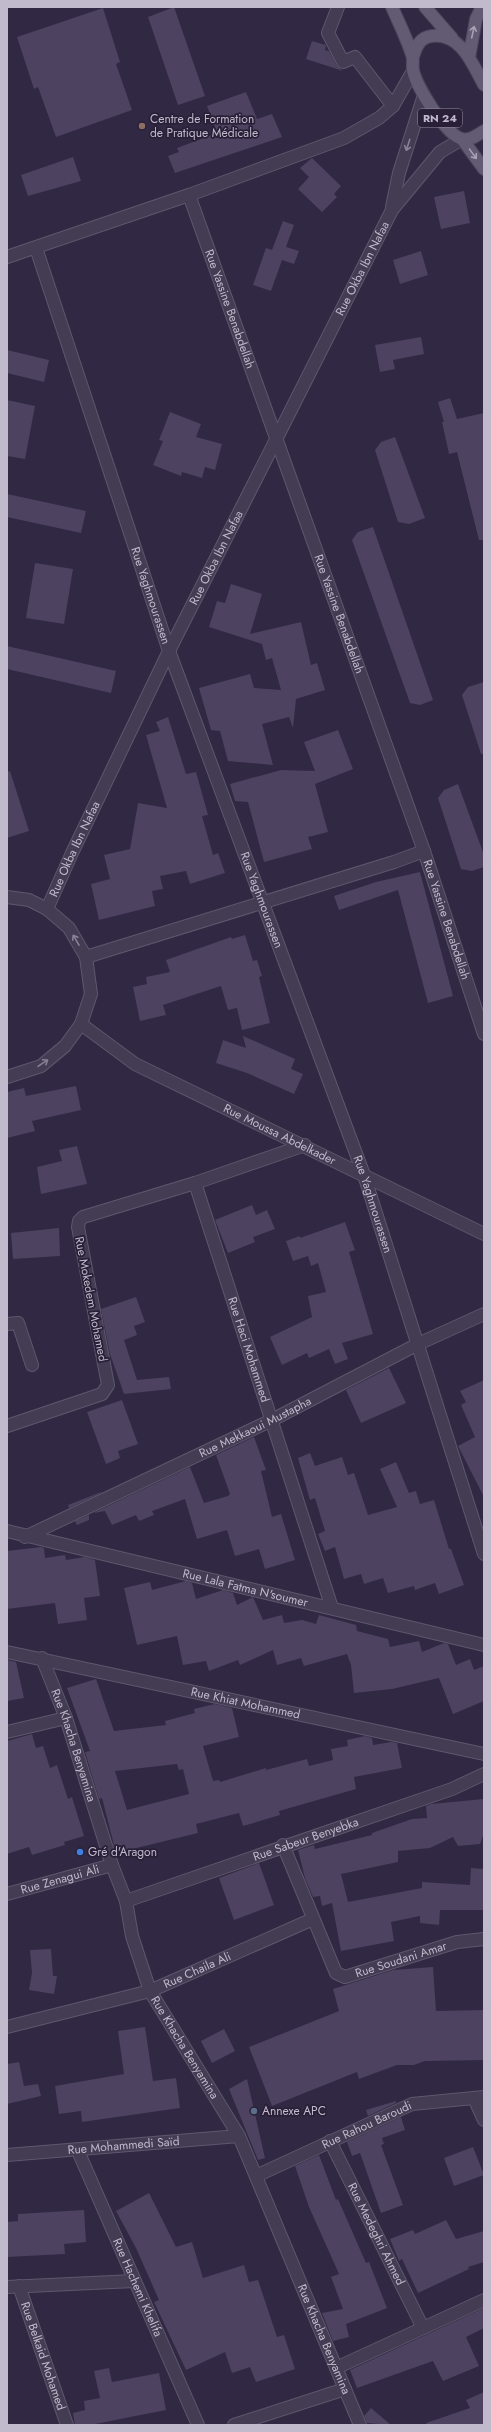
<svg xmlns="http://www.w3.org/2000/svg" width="491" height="2432" viewBox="0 0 491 2432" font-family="Jost,sans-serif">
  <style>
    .building { fill: #4d4260; fill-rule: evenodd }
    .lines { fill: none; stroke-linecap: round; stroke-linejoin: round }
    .minor-casing { stroke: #5f576d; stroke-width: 14 }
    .major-casing { stroke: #4b4359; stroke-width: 14 }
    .minor { stroke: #443c53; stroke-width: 12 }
    .major { stroke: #635a73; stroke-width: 12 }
    .oneway { stroke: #aaa1b6 }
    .oneway2 { stroke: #898196 }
    .education-dot { fill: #8d6e63; stroke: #292038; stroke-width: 1.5 }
    .shop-dot { fill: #3f7fe0; stroke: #292038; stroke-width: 1.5 }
    .service-dot { fill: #5c6f8a; stroke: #292038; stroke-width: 1.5 }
    .labels { text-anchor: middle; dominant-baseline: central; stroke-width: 3.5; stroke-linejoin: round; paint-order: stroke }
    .shield { fill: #292038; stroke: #938ba0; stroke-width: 1 }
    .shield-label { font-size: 11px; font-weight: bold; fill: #c1b9cc }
    .poi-label { font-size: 12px; fill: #c1b9cc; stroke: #292038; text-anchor: start }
    .street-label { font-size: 12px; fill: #c1b9cc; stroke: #292038 }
  </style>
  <rect width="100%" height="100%" fill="#312843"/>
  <!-- building -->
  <path class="building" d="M174,7L205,96L178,105L148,17Z
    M103,8L120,62L116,64L132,110L56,137L38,87L34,89L17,37Z
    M312,41L326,45L325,50L329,51L337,66L343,71L306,59Z
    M246,92L257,119L272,114L282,137L175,173L168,156L179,152L177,148L217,133L207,106Z
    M73,157L81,181L28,196L21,175Z
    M312,158L341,186L334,194L337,197L322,212L298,189L309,177L300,168Z
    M464,191L470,223L441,229L434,197Z
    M283,221L294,225L286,247L299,251L294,264L282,260L271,291L253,285L266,248L272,250Z
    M421,251L428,275L400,284L393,260Z
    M421,337L424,354L393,360L395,369L380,372L375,345Z
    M7,350L49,360L44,382L7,373Z
    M450,398L457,419L484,413V540H479L457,452L449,454L442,422H444L438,402Z
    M7,400L35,406L25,459L7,456Z
    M170,412L201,424L196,437L222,444L215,470L205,467L202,478L182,472L181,476L153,465L163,441L159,440Z
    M395,437L425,518L409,524L398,522L375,450L381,442Z
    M7,494L86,511L81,533L7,517Z
    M373,527L433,700L420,705L410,703L352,540L358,532Z
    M35,563L73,569L64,624L26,618Z
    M231,584L262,594L250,634L301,622L311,665L317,663L325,690L296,699L293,728L289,717L262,724L273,765L228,761L220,731L211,730L199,688L250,674L254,688L281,690L272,658L266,660L262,644L209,627L217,601L225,603Z
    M7,646L116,671L111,693L7,669Z
    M484,682V754H481L462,695L468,687Z
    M168,717L186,774L196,772L208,815L202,816L213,855L218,853L225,873L190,884L186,871L160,876L163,889L152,891L155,906L99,920L91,884L110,879L104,855L130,849L138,803L167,808L146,735L160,731L156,722Z
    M338,730L353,769L315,784L328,832L308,837L312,849L264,862L248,802L235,801L230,784L281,770L315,771L304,742Z
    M10,771L29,831L7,838V772Z
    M458,784L484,855V867L472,871L461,869L438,798L444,790Z
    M420,872L453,996L428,1003L398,890L339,910L334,896L376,882Z
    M245,935L253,961L257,960L262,976L259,977L270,1023L242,1030L237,1008L228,1010L221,986L163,1005L166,1015L140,1021L133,987L147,984L146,977L170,972L166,960L231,937L232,939Z
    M243,1036L295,1059L291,1069L303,1074L294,1094L247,1073L216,1063L223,1040L246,1048Z
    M76,1086L81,1110L32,1121L35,1131L7,1138V1092L24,1088L26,1096Z
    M77,1146L87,1184L41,1194L37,1167L62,1161L59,1150Z
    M252,1205L256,1215L267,1210L275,1229L253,1237L255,1242L228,1253L215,1220Z
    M345,1222L355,1250L349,1252L373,1334L342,1343L348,1359L335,1364L329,1349L309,1358L307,1353L282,1365L270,1337L312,1317L308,1296L326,1292L318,1263L311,1266L308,1256L293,1261L286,1241L300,1236V1238Z
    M59,1228L60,1256L13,1259L11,1233Z
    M136,1297L145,1322L134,1326L137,1335L124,1340L137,1380L169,1377L171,1389L124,1394L110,1354L101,1309Z
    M389,1368L406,1403L361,1423L346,1390Z
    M484,1380V1497L458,1446L475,1437L461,1405L466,1402L460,1391Z
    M122,1400L138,1444L118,1451L120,1458L106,1464L87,1412Z
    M254,1437L266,1470L261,1471L272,1517L281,1514L295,1560L265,1569L259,1549L235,1556L227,1530L197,1539L185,1499L152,1511L154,1515L139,1521L136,1515L112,1525L105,1511L93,1513L190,1467L204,1503L228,1496L230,1494L216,1455Z
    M310,1453L315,1466L342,1457L348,1475L354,1473L368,1515L397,1507L380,1469L396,1462L409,1493L416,1491L420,1504L434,1500L449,1549H451L464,1585L439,1594L435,1583L415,1590L414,1586L388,1593L383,1578L364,1584L361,1574L344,1579L335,1547L325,1551L318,1534L325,1531L315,1498L310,1500L298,1458Z
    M101,1492V1493L69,1508L68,1505Z
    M89,1515V1520L77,1525L75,1521Z
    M41,1547L44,1548L45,1558L65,1555L66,1560L85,1557L95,1560L100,1596L84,1598L87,1620L58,1624L55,1603L7,1609V1551Z
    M186,1581L192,1583L196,1599L223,1590L233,1593L237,1605L253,1597L263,1620L282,1615L284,1623L302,1620L316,1624L319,1615L356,1625L357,1631L388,1639L390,1647L419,1641L422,1652L444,1643L448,1644L456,1665L470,1659L474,1670L484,1666V1701L453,1714L439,1678L392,1689L354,1693L351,1665L347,1654L304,1666L301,1658L277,1665L273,1650L240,1665L238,1660L209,1671L206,1661L183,1665L177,1636L137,1645L124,1588L150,1582L152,1590Z
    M7,1660L16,1662L24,1698L7,1701Z
    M96,1679L114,1731L166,1725L165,1721L195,1713L194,1709L215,1704L232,1708L239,1737L203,1746L213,1781L219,1780L220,1782L266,1768V1770L307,1759L309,1766L333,1760L331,1749L348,1746L347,1740L365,1736L372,1738L373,1745L391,1742L397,1743L402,1768L354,1777L356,1789L279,1811L280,1815L243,1826L239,1813L196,1824L198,1833L116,1853L102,1798L99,1799L85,1752L90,1751L67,1688ZM177,1764L179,1770L183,1769L189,1794L127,1810L115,1771Z
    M32,1734L36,1748L43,1746L50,1768L57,1765L68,1799L72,1797L84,1836L64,1842L65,1845L32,1855L29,1847L7,1854V1741Z
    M484,1799V1833L480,1844L458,1846L453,1837L430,1848L398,1851V1862L341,1874L348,1902L422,1888V1882L470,1885L471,1868L484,1869V1910H440L439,1925L420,1923V1916L391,1922L394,1941L341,1951L332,1903L322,1906L320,1896L313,1897L305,1878L298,1850L314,1845L315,1849L372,1835V1833L412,1819L427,1818L426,1806L431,1804Z
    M259,1863L274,1905L234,1920L219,1878Z
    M51,1949L53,1976H57L54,1994L29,1990L32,1973L30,1950Z
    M433,1967L436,2011L484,2010V2060L425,2061L414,2065H397L359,2079L357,2072L272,2106L249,2047L339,2011L333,1989L393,1970Z
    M145,2027L153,2081L176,2078L180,2108L82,2122L81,2111L59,2114L55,2086L124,2074L118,2031Z
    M224,2029L235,2051L212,2063L201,2041Z
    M19,2062L24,2086L38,2084L41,2096L7,2104V2064Z
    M247,2079L265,2158L258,2160L229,2089Z
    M396,2101V2103L368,2116L366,2110Z
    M401,2117L405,2130L382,2138L384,2144L381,2145L403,2205L381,2213L360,2153L352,2156L347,2142Z
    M473,2147L484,2175L454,2186L444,2158Z
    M319,2155L336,2200L338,2199L366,2263L369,2262L387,2308L346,2324L349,2337L333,2341L322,2313L343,2309L331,2277L339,2274L309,2207L295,2166Z
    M149,2193L176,2247L192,2242L203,2278L244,2265L249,2282L258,2280L277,2337L284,2335L295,2369L256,2382L250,2367L232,2373L225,2352L186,2370L154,2302L159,2300L136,2248L116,2211Z
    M84,2210L86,2242L64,2244L65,2254L7,2257V2222L18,2221V2214Z
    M446,2220L456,2239L484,2231V2262L468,2267L469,2269L418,2293L402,2259L399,2261L390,2239L413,2230L415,2234Z
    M484,2308V2328L466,2337L479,2366L443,2381L433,2361L357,2388L350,2370Z
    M109,2368L112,2382L159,2373L166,2410L90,2425H75L73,2413L85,2410L84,2401L100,2398L94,2371Z
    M484,2392V2425H427L426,2423L470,2408L466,2400Z
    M371,2408L391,2425L367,2423L364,2416Z"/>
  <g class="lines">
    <defs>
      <g id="minor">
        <path d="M338,7L328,33L343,62L355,57L393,106"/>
        <path id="s1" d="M189,195L424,851L484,1034"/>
        <path d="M392,207L399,173L424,95"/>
        <path id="s2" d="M36,248L169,651L364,1175L484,1554"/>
        <path d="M7,257L189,195L344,138L379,118L393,106L413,71"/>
        <path d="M7,897L29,900L47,909L69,928L86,957L91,994L81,1024L65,1046L41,1066L7,1077"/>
        <path id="s3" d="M47,909L72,853L169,651L392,210L440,152L462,139"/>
        <path d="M86,957L394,862L424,851"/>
        <path id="s4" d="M81,1024L135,1064L484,1234"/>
        <path id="s5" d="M195,1183L332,1608"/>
        <path d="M7,1324L18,1323L32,1365"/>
        <path d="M7,1426L102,1394L108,1385L78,1227L79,1221L83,1217L195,1183L305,1145"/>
        <path id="s6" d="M7,1531L484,1645"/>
        <path id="s7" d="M25,1537L272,1420L418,1344L484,1314"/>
        <path id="s8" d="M7,1652L484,1754"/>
        <path id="s9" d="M42,1658L66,1718L112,1865L126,1901L132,1936L150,1991L239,2136L360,2425"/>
        <path d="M7,1732L66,1718"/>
        <path id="s10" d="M283,1845L336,1973L345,1977L457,1942L484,1939"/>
        <path id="s11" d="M7,1894L112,1865"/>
        <path id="s12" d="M126,1901L452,1789L484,1774"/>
        <path id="s13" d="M7,2027L150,1991L313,1919"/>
        <path d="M474,2098L484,2120"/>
        <path id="s14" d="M330,2141L423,2328"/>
        <path id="s15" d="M78,2151L198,2425"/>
        <path id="s16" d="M7,2155L239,2136"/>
        <path id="s17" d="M256,2176L412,2104L484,2097"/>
        <path id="s18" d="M19,2286L67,2425"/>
        <path d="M7,2287L134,2281"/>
        <path d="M336,2368L484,2300"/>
        <path d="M234,2425L345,2389"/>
      </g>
      <path id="major" d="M392,7C399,23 407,39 412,55C414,60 412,65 413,70C416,86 446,135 462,139C469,141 478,135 484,131
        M425,7L452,38
        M413,57C416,47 420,37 432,36C461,33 472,63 484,85
        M469,58L476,19L482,7
        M462,139L484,169"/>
    </defs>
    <!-- minor casing -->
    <use href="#minor" class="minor-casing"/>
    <!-- major casing -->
    <use href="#major" class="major-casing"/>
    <!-- minor -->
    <use href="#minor" class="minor"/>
    <!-- major -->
    <use href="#major" class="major"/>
  </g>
  <!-- one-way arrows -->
  <defs><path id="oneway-shaft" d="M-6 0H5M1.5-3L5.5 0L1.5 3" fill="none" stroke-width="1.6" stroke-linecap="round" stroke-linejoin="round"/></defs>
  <g class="oneway">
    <use href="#oneway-shaft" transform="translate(473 32) rotate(-78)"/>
    <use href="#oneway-shaft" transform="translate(473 154) rotate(54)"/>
  </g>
  <g class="oneway2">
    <use href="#oneway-shaft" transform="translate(408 145) rotate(108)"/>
    <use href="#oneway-shaft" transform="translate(76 940) rotate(-120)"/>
    <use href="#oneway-shaft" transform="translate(43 1063) rotate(-34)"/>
  </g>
  <!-- markers -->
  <circle class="education-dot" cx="142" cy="126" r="4"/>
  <circle class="shop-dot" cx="80" cy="1852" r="4"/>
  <circle class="service-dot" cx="254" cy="2111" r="4"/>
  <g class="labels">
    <!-- shield labels -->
    <rect class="shield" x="418" y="109" width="44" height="18" rx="3"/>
    <g class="shield-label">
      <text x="440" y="118">RN 24</text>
    </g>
    <!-- poi labels -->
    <g class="poi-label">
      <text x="150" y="119">Centre de Formation<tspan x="150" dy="14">de Pratique Médicale</tspan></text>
      <text x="88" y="1852">Gré d'Aragon</text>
      <text x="262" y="2111">Annexe APC</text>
    </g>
    <!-- street labels -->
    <g class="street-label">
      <text stroke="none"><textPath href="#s3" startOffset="714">Rue Okba Ibn Nafaa</textPath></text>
      <text stroke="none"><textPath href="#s1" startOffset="121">Rue Yassine Benabdellah</textPath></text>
      <text stroke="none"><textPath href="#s3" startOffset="390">Rue Okba Ibn Nafaa</textPath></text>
      <text stroke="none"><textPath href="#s2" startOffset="366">Rue Yaghmourassen</textPath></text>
      <text stroke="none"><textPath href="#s1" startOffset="445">Rue Yassine Benabdellah</textPath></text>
      <text stroke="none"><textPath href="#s3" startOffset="66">Rue Okba Ibn Nafaa</textPath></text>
      <text stroke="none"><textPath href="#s2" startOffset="690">Rue Yaghmourassen</textPath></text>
      <text stroke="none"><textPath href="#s1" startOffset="769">Rue Yassine Benabdellah</textPath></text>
      <text stroke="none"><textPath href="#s4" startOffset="228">Rue Moussa Abdelkader</textPath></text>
      <text stroke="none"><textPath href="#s2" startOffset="1014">Rue Yaghmourassen</textPath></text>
      <text transform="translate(91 1299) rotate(79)">Rue Mokedem Mohamed</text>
      <text stroke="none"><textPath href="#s5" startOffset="175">Rue Haci Mohammed</textPath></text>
      <text stroke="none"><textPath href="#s7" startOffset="255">Rue Mekkaoui Mustapha</textPath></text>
      <text stroke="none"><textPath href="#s6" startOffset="245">Rue Lala Fatma N'soumer</textPath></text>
      <text stroke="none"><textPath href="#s8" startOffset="244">Rue Khiat Mohammed</textPath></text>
      <text stroke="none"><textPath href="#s9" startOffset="93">Rue Khacha Benyamina</textPath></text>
      <text stroke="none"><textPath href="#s12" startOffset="190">Rue Sabeur Benyebka</textPath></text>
      <text stroke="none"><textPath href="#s11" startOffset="55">Rue Zenagui Ali</textPath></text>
      <text stroke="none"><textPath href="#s10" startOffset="207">Rue Soudani Amar</textPath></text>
      <text stroke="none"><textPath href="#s13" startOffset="199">Rue Chaila Ali</textPath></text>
      <text stroke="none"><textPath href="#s9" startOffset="417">Rue Khacha Benyamina</textPath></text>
      <text stroke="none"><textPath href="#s17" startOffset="122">Rue Rahou Baroudi</textPath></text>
      <text stroke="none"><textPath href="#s16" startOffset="117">Rue Mohammedi Saïd</textPath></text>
      <text stroke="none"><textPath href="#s14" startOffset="104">Rue Medeghri Ahmed</textPath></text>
      <text stroke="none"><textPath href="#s15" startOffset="149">Rue Hachemi Khelifa</textPath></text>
      <text stroke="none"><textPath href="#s9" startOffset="741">Rue Khacha Benyamina</textPath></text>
      <text stroke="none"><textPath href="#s18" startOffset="74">Rue Belkaid Mohamed</textPath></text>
    </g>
  </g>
  <!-- border -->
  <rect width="491" height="2432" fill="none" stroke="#c1b9cc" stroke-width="16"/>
</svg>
